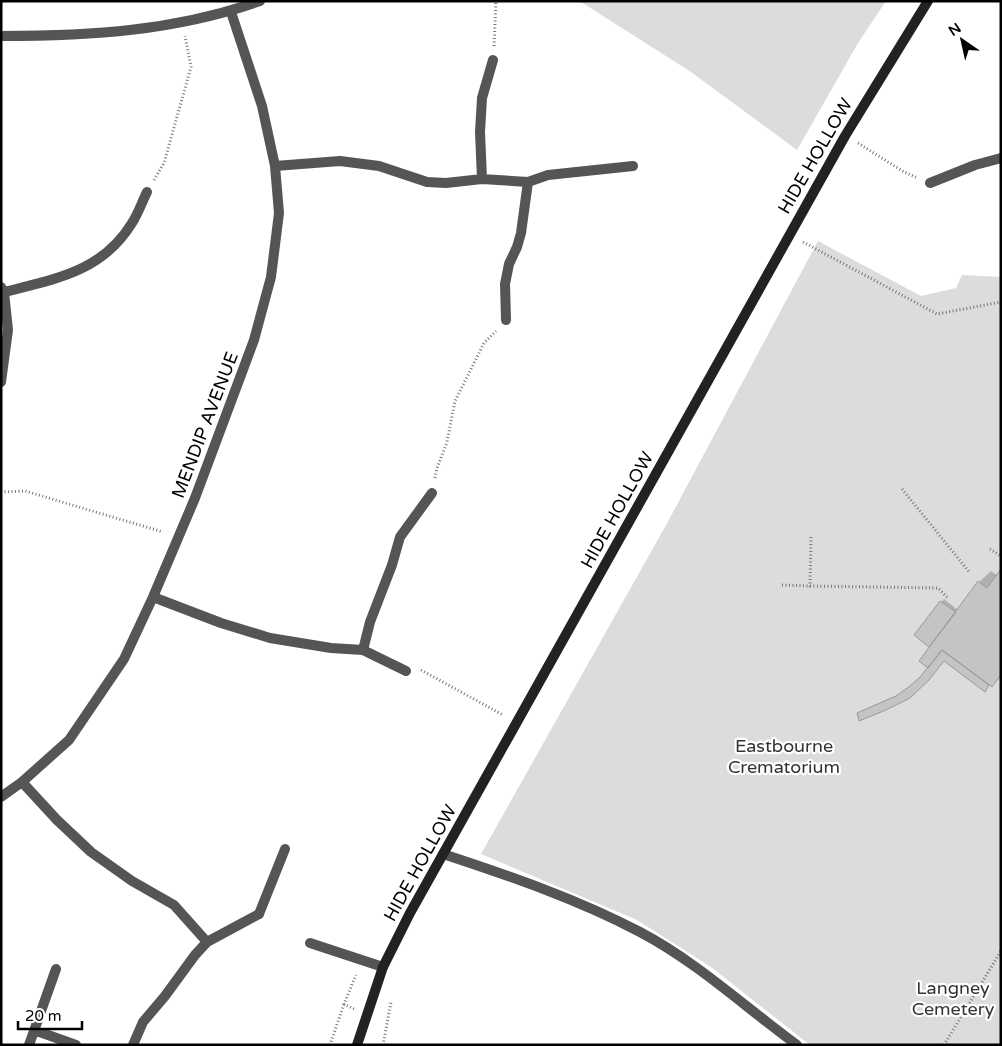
<svg xmlns="http://www.w3.org/2000/svg" width="1002" height="1046" viewBox="0 0 1002 1046" font-family="'Varela Round',sans-serif">
  <style>
    .green { fill: #dcdcdc }
    .shadow { fill: #0003 }
    .building { fill: #c4c4c4; stroke: #999 }
    .lines { fill: none; stroke-linecap: round; stroke-linejoin: round }
    .path { stroke: #777; stroke-width: 3; stroke-dasharray: 1 2.5; stroke-linecap: butt }
    .service { stroke: #555; stroke-width: 10 }
    .minor { stroke: #555; stroke-width: 10 }
    .tertiary { stroke: #555; stroke-width: 10 }
    .secondary { stroke: #222; stroke-width: 10 }
    .labels { text-anchor: middle; dominant-baseline: central; stroke-width: 4.5; stroke-linejoin: round; paint-order: stroke }
    .street-label { font-size: 18px; fill: #000; stroke: #fff }
    .park-label { font-size: 18px; fill: #333; stroke: #fff }
  </style>
  <rect width="100%" height="100%" fill="#fff"/>
  <!-- green -->
  <path class="green" d="M886,1L858,43L797,150L691,72L581,2Z
    M818,241L921,296L956,288L962,275L1001,277V1045H810L711,967L637,920L481,854L665,527Z"/>
  <!-- shadow -->
  <path class="shadow" d="M991,571L998,576L1001,571V677L992,685L990,684L985,691L944,660L909,697L858,713L861,711L900,694L923,676L929,668L935,642L916,635L944,599L958,610L979,582Z"/>
  <!-- building -->
  <path class="building" d="M1001,569V675L992,687L942,650L928,668L919,661L978,581L987,588Z
    M940,601L956,612L929,647L914,635Z
    M942,650L989,685L985,692L944,661L929,680L910,698L886,710L859,721L857,713L896,696L910,686L920,677Z"/>
  <g class="lines">
    <!-- path -->
    <path class="path" d="M494,46L496,1
      M858,143L904,172L918,178
      M154,180L164,163L191,67L185,36
      M803,242L937,314L1001,302
      M435,478L437,468L447,442L455,401L484,343L496,331
      M902,489L970,573
      M1,492L25,491L163,532
      M811,537L810,586L938,588L948,598
      M990,549L1001,556
      M782,585L810,586
      M421,670L503,715
      M354,1009L344,1004L356,975
      M330,1045L344,1004
      M383,1045L391,1002
      M944,1045L1001,951"/>
    <!-- service -->
    <path class="service" d="M443,854C510,876 577,899 640,932C697,962 745,1007 797,1045
      M259,914L285,849
      M310,943L383,967
      M34,1030L76,1045
      M29,1045L56,969"/>
    <!-- minor -->
    <path class="minor" d="M275,166L340,161L379,166L427,182L446,183L482,179L528,182L548,175L633,166
      M482,179L480,132L482,98L493,60
      M930,183L975,165L1001,158
      M4,292C55,279 102,272 132,223C138,214 142,202 147,192
      M506,320L505,284L509,264L517,247L521,233L528,182
      M1,382L8,330L4,292L1,287
      M153,597L221,623L270,638L331,648L363,650L406,671
      M363,650L370,622L392,565L400,537L432,493
      M22,782L57,820L91,852L132,881L174,905L207,942
      M1,797L22,782L69,740L124,659L153,597L195,498L254,340L271,277L279,213L275,166L262,106L231,12
      M133,1045L143,1022L165,996L195,955L207,942L259,914"/>
    <!-- tertiary -->
    <path class="tertiary" d="M1,36C90,36 175,31 260,1"/>
    <!-- secondary -->
    <path class="secondary" d="M357,1045L383,967L410,913L845,136L928,1"/>
  </g>
  <g class="labels">
    <!-- street labels -->
    <g class="street-label">
      <text transform="translate(815 156) rotate(-60)">HIDE HOLLOW</text>
      <text transform="translate(205 425) rotate(-69)">MENDIP AVENUE</text>
      <text transform="translate(617 510) rotate(-61)">HIDE HOLLOW</text>
      <text transform="translate(420 863) rotate(-61)">HIDE HOLLOW</text>
    </g>
    <!-- park labels -->
    <g class="park-label">
      <text x="784" y="746">Eastbourne<tspan x="784" dy="21">Crematorium</tspan></text>
      <text x="953" y="988">Langney<tspan x="953" dy="21">Cemetery</tspan></text>
    </g>
  </g>
  <!-- border -->
  <rect width="1002" height="1046" fill="none" stroke="#000000" stroke-width="5"/>
  <!-- north arrow -->
  <g transform="translate(962 40) rotate(326)" stroke="#ffffff" stroke-width="4" paint-order="stroke">
  <path d="M0-4L9 19L0 12L-9 19Z" fill="#000000"/>
  <text y="-8" font-size="14" font-weight="bold" text-anchor="middle" fill="#000000">N</text>
  </g>
  <!-- scale -->
  <path d="M18 1021v8h64v-8" fill="none" stroke="#000000" stroke-width="2.5"/>
  <text x="25" y="1021" font-size="15" fill="#000000" stroke="#ffffff" stroke-width="4" paint-order="stroke">20 m</text>
</svg>
